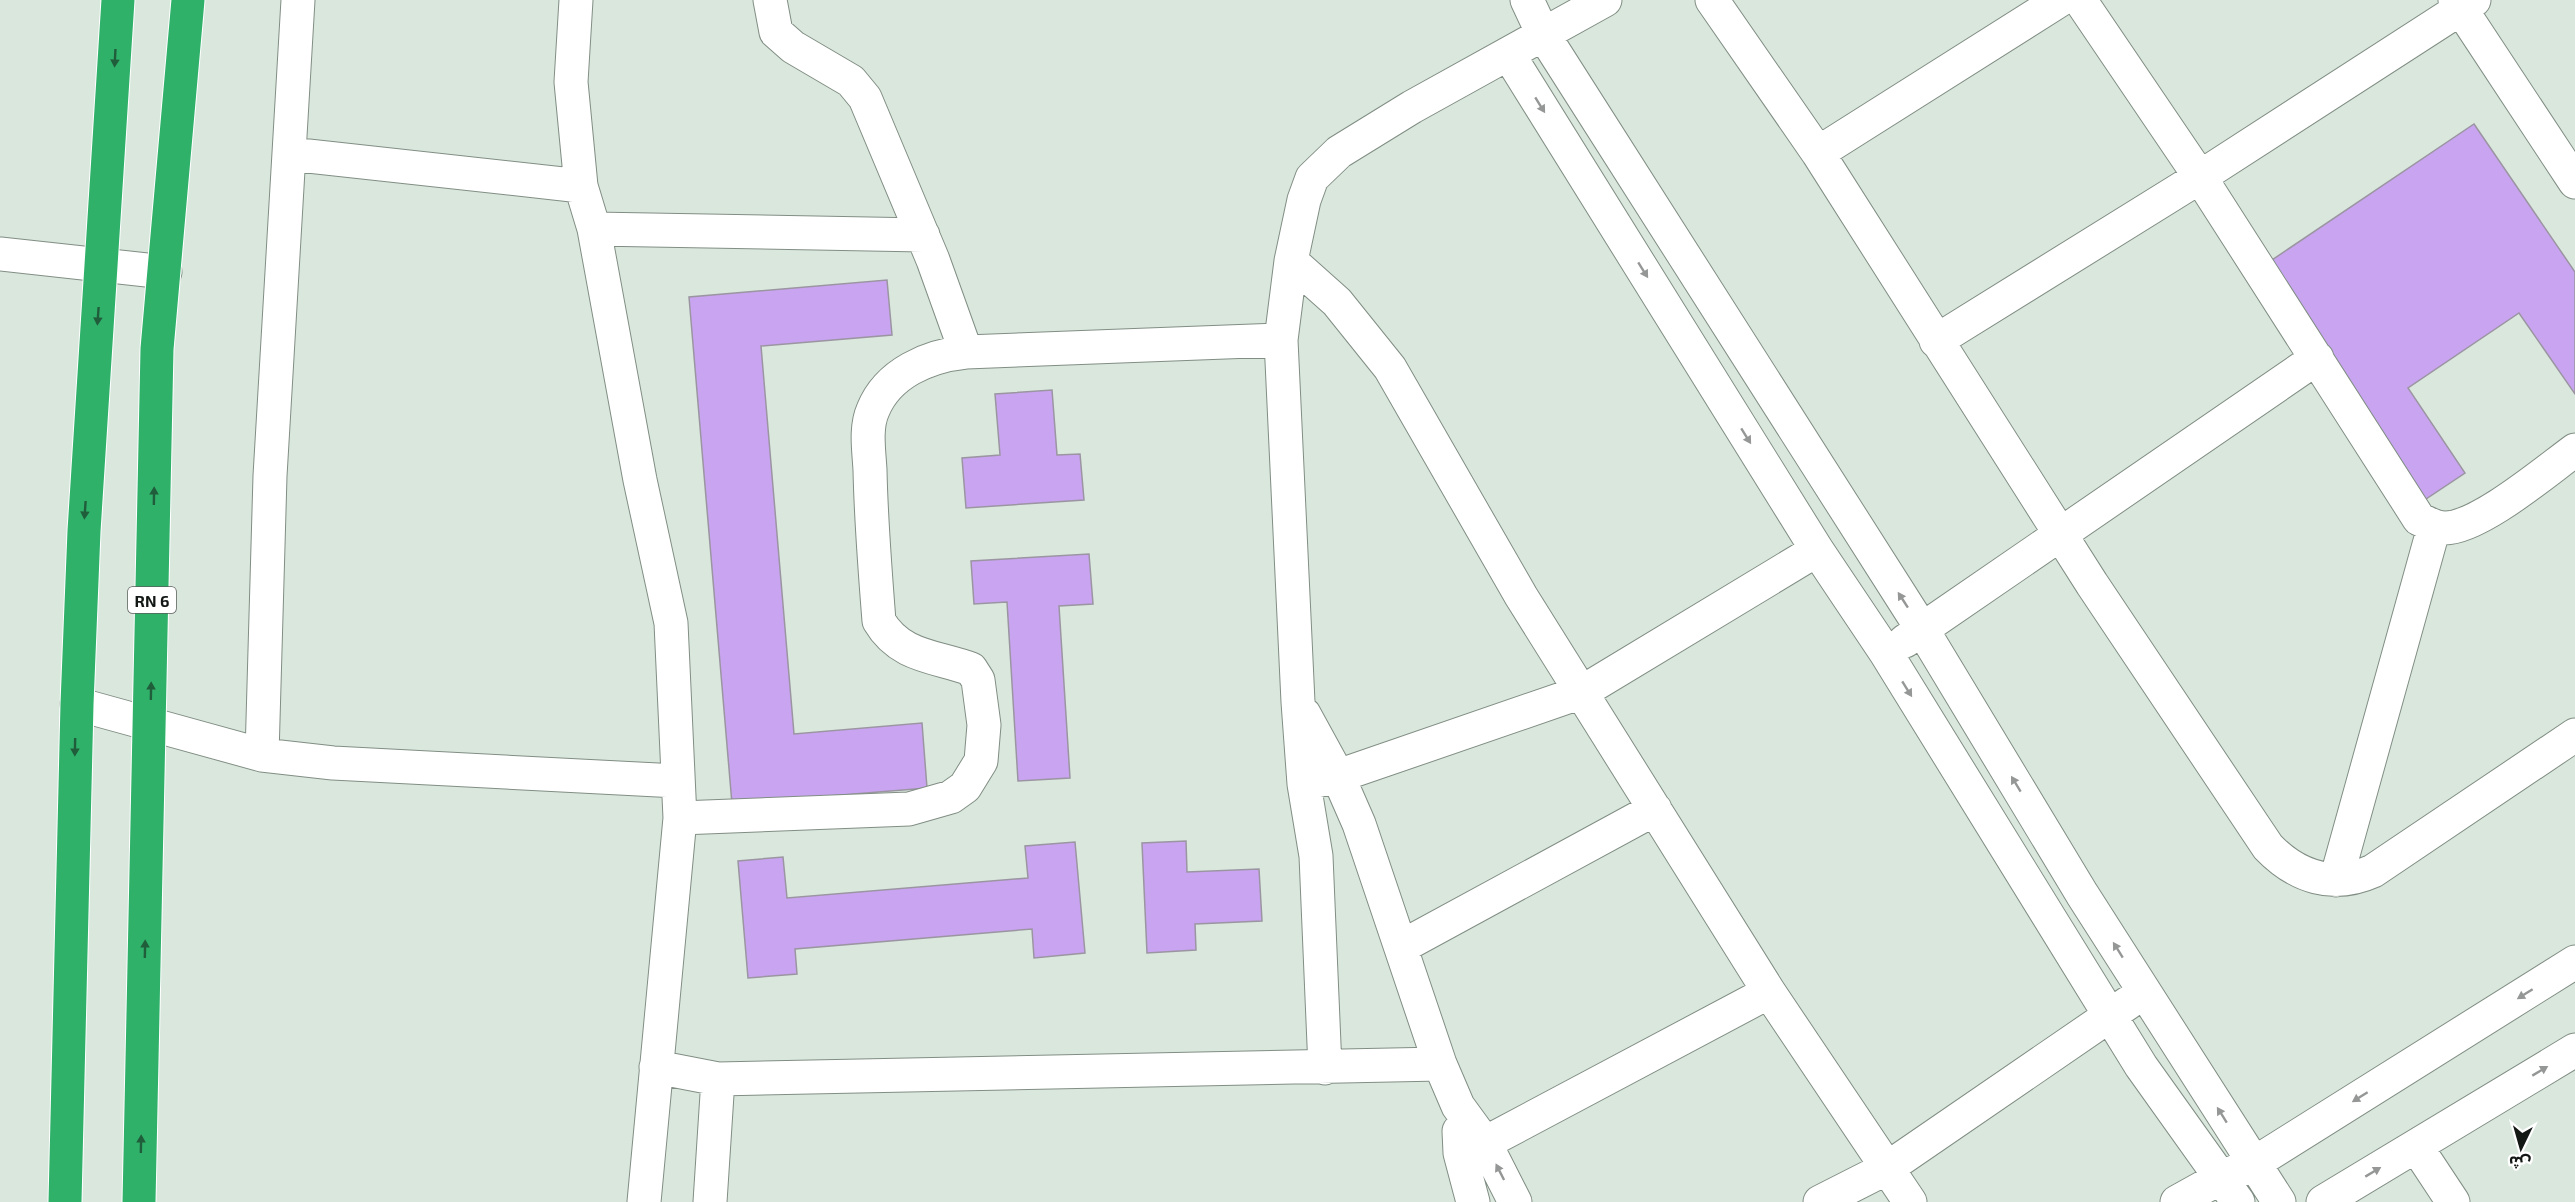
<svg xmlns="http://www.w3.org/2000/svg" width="2575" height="1202" viewBox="0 0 2575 1202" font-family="'Exo 2','Noto Sans Arabic',sans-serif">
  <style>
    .building { fill: #c9a4f1; stroke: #9b95a2; stroke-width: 1.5 }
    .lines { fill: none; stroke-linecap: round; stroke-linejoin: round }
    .minor-casing { stroke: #818e84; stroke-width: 35 }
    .highway-casing { stroke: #fff; stroke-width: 35 }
    .minor { stroke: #fff; stroke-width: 33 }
    .highway { stroke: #2fb16a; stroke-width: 33 }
    .oneway { fill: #205d3b }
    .oneway2 { fill: #959796 }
    .labels { text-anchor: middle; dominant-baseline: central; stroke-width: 4.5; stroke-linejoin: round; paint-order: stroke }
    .shield { fill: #fff; stroke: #5a5d5b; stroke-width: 1.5 }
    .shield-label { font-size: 16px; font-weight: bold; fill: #131815 }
  </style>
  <rect width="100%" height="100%" fill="#d9e7dd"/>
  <!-- building -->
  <path class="building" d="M2474,124L2575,272V394L2519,313L2408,388L2465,473L2423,501L2263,266Z
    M887,280L892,335L761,346L794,734L922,723L927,788L732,804L689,297Z
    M1052,390L1057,455L1080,454L1084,500L966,508L962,458L1000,455L995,394Z
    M1089,554L1093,604L1059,606L1070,778L1018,781L1007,602L974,604L971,561Z
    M1186,841L1187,872L1259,869L1262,921L1195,924L1196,950L1147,953L1142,843Z
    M1075,842L1085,953L1034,958L1032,929L795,949L797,974L748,978L738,861L783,857L787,898L1028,878L1025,846Z"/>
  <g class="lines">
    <defs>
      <path id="minor" d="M576,0L571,82L581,186L594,229L640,480L671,623L680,818L644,1202
        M770,0L776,32L793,47L851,81L865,98L933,260L966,352
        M1527,0L1543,34L1922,629L2082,894L2279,1202
        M1712,0L1818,153L2092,584L2268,847C2297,877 2333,889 2373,871L2575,735
        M2080,0L2200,177L2419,519C2428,523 2435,528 2445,528C2479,528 2546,471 2575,450
        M2455,0L2575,182
        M1509,55L1817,550L1886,653L2141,1066L2238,1202
        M1818,153L2060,0
        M290,154L581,186
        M594,229L923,235
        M0,254L165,272
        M1291,261L1337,302L1390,368L1521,596L1769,992L1910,1202
        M1936,341L2200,177L2474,0
        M1905,641L2317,358
        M77,704L262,755L270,476L298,0
        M1304,714L1338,776L1359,824L1440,1064L1458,1106L1485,1143L1515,1202
        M262,755L333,763L677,781
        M1304,784L1338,776L1582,692L1817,550
        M680,818L909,809L951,797L965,787L981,761L984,725L978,680L971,669C935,656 900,657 879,621C875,571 871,520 870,470C869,451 865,428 873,410C888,373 928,356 966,352L1281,340
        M2336,880L2434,527
        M1401,947L1655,809
        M656,1067L718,1079L1440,1064
        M1325,1068L1316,856L1304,784L1298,702L1281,340L1291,261L1304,200L1312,178L1339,152L1412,107L1605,0
        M1459,1131L1460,1153L1473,1202
        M2416,1146L2453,1202
        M1460,1153L1485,1143L1769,992
        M710,1202L718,1079
        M1820,1202L1889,1167L2128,1003
        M2177,1202L2222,1177L2253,1164L2575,962
        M2323,1202L2575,1050"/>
      <path id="highway" d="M65,1202L77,704L84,531L118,0
        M139,1202L157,349L188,0"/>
    </defs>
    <!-- minor casing -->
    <use href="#minor" class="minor-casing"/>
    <!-- highway casing -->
    <use href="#highway" class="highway-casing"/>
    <!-- minor -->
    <use href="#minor" class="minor"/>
    <!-- highway -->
    <use href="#highway" class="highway"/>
  </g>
  <!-- one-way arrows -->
  <defs><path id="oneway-solid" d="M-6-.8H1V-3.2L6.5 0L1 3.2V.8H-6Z" transform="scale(1.5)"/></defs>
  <g class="oneway">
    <use href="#oneway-solid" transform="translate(115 58) rotate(93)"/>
    <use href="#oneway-solid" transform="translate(98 316) rotate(94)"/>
    <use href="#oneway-solid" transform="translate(154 496) rotate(-89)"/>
    <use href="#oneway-solid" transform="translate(85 510) rotate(94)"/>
    <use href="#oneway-solid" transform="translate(151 691) rotate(-89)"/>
    <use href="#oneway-solid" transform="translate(75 747) rotate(91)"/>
    <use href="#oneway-solid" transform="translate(145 949) rotate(-89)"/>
    <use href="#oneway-solid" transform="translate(141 1144) rotate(-89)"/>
  </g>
  <g class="oneway2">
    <use href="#oneway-solid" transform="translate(1540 105) rotate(58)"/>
    <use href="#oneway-solid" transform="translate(1643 270) rotate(58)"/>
    <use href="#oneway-solid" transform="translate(1746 436) rotate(58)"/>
    <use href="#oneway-solid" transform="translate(1903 600) rotate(-123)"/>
    <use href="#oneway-solid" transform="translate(1907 689) rotate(58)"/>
    <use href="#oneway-solid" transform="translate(2016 784) rotate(-121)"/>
    <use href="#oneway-solid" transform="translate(2118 950) rotate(-122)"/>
    <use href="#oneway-solid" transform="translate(2525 994) rotate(148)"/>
    <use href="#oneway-solid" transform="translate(2540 1071) rotate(-31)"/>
    <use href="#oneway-solid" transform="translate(2360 1097) rotate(148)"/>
    <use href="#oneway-solid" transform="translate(2222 1115) rotate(-122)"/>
    <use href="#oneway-solid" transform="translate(1500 1172) rotate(-117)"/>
    <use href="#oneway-solid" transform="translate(2373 1172) rotate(-31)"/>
  </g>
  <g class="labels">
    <!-- shield labels -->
    <rect class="shield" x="128" y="587" width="48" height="26" rx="4.5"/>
    <g class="shield-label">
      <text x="152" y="600">RN 6</text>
    </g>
  </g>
  <!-- north arrow -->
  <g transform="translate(2521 1148) rotate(185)" stroke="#ffffff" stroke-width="4.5" paint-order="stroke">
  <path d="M0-4.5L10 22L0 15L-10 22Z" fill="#131815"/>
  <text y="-9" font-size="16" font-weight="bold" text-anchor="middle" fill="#131815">ش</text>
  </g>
</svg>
